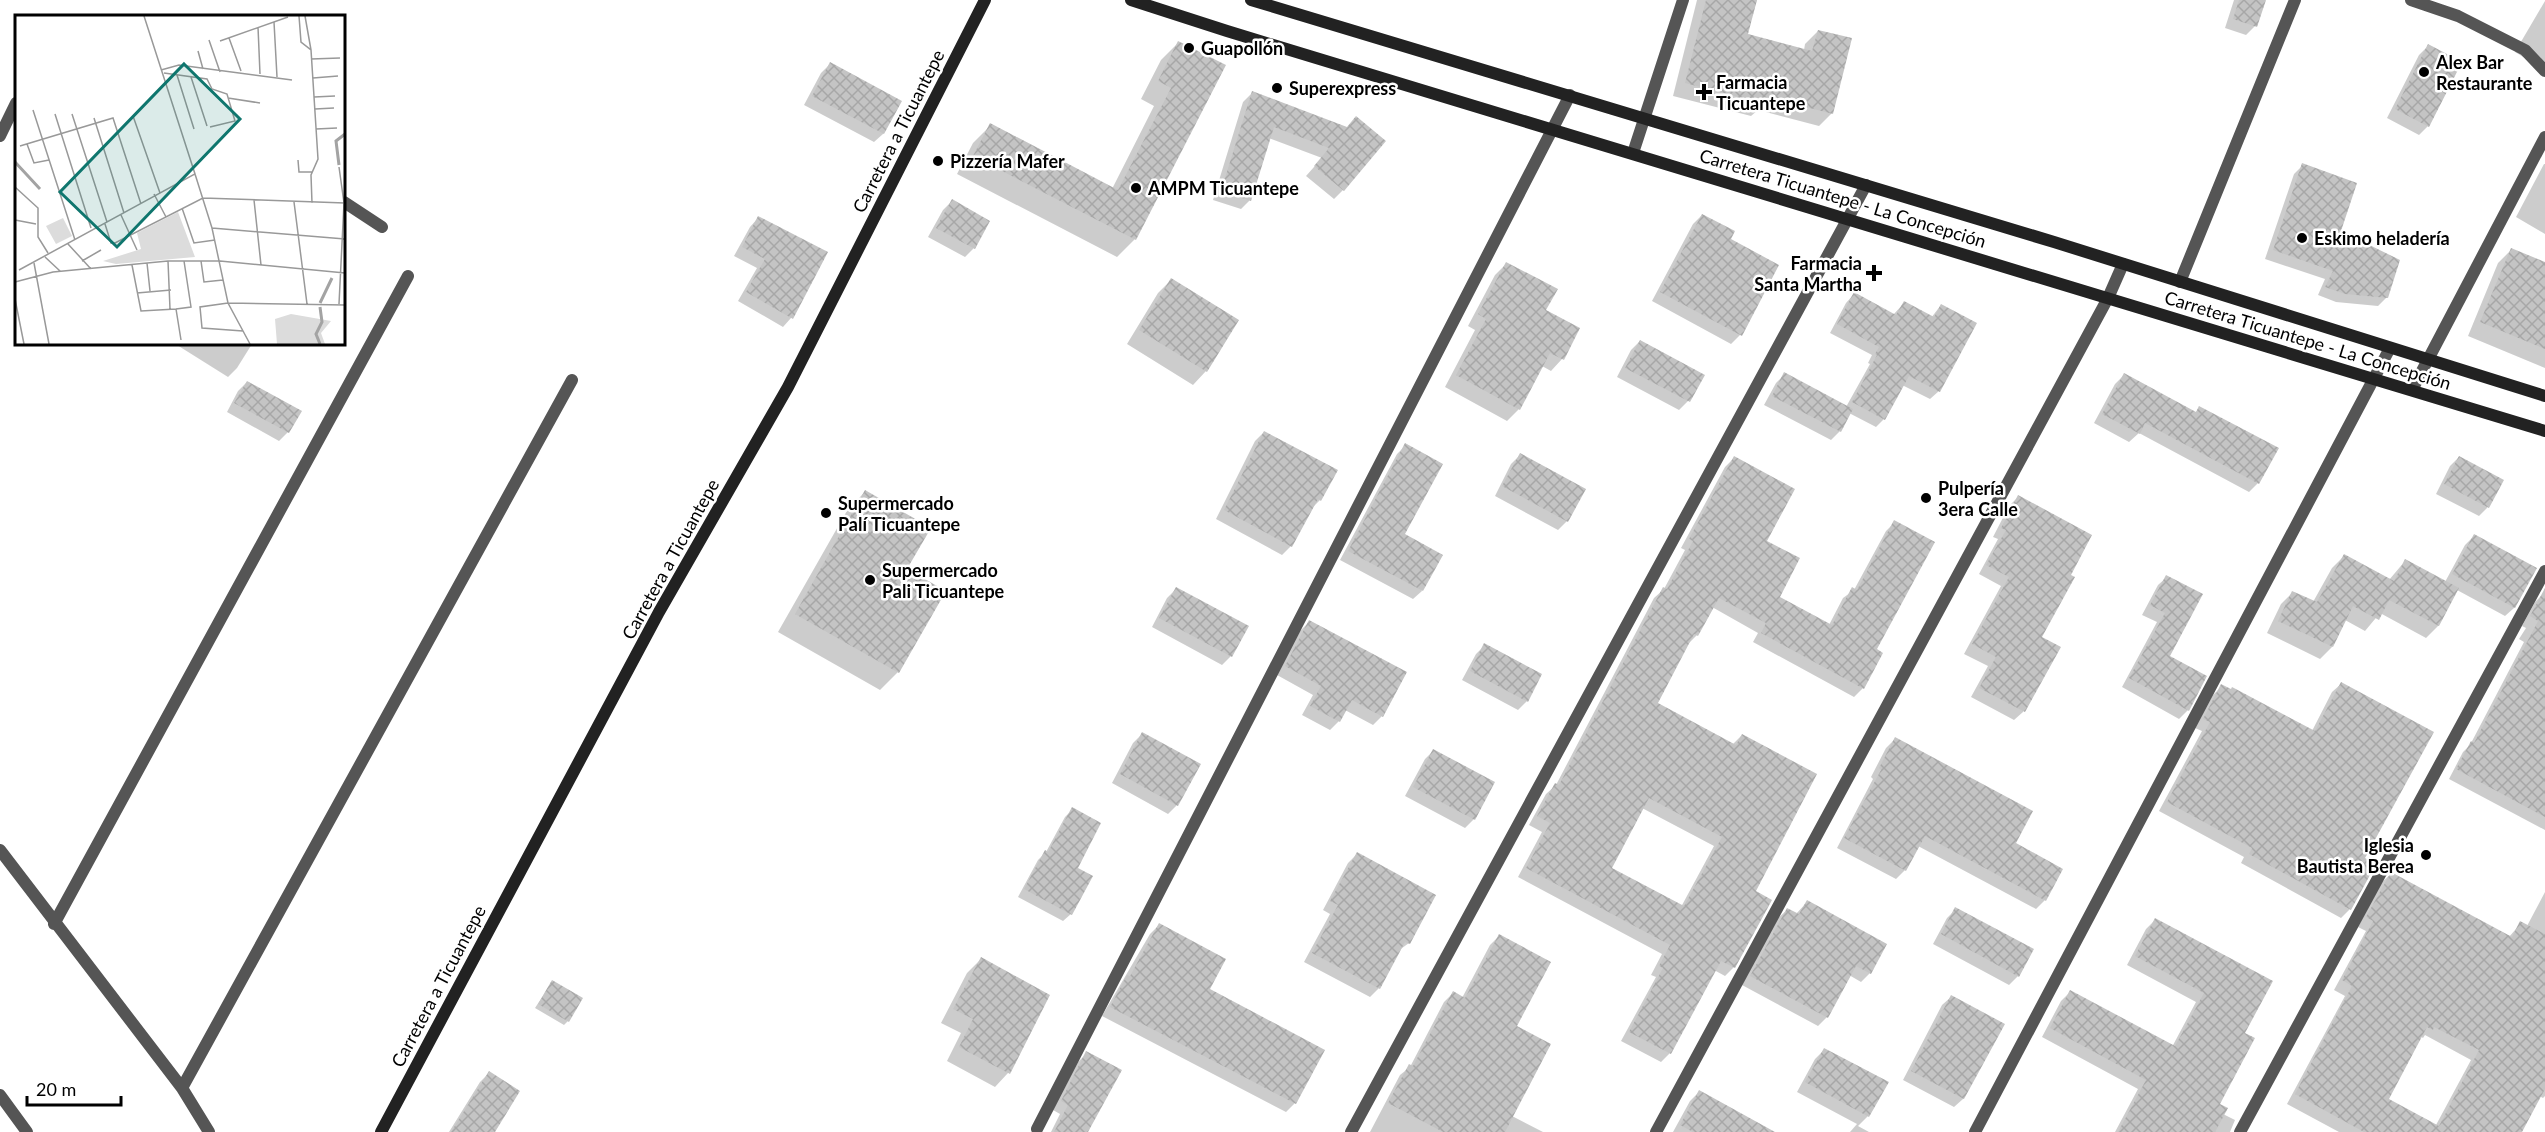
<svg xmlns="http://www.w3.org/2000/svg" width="2545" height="1132" viewBox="0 0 2545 1132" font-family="Lato,sans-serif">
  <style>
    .shadow { fill: #0003; fill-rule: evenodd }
    .building { fill: url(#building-cross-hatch); fill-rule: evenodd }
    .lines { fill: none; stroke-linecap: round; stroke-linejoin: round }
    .minor { stroke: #555; stroke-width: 12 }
    .secondary { stroke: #222; stroke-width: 12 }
    .poi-dot { fill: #000; stroke: #fff; stroke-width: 2 }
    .labels { text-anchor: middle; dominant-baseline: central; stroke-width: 5; stroke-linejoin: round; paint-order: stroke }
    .poi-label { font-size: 18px; font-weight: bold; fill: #000; stroke: #fff; text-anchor: start }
    .street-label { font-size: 18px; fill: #000; stroke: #fff }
    .inset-river { fill: none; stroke: #a3a3a3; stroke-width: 3 }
    .inset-road { fill: none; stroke: #999; stroke-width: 1.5 }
    .view { fill: #0f766e; fill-opacity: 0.15; stroke: #0f766e; stroke-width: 3 }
    .inset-edge { fill: none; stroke: #000; stroke-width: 3 }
  </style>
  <defs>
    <pattern id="building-cross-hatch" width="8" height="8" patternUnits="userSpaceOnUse" patternTransform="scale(1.5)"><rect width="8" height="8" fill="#c4c4c4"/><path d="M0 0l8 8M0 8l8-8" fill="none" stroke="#a7a7a7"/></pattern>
  </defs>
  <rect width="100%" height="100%" fill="#fff"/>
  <!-- shadow -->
  <path class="shadow" d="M1697,0H1757L1746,35L1804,50L1805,44L1818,31L1832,113L1819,126L1758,110L1751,116L1673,96Z
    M2234,0H2264L2255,26L2246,35L2225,28Z
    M2545,1V70L2515,52Z
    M1178,43L1224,66L1135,239L1117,257L957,174L973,143L991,125L1112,189L1154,106L1141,99L1161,60Z
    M2428,46V126L2419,135L2387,118L2419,55Z
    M830,64L900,102L883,134L874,142L804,105L821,73Z
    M1252,93L1346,129L1343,190L1334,199L1306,176L1322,158L1269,138L1250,200L1241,209L1213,200L1243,102Z
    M2544,164H2545V234L2516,217Z
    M2303,165L2339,231L2387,297L2378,306L2336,302L2318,295L2325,279L2265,259L2294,174Z
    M952,201L974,248L965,257L928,237L943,210Z
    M1702,215L1729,239L1740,335L1731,344L1652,301L1693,224Z
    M758,218L826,253L791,318L783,327L738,301L757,268L734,256L750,227Z
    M2511,250L2545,264V368L2468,336L2498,263Z
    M1507,263L1544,311L1578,329L1562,359L1551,371L1542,366L1519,409L1507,421L1445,387L1475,330L1468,326L1495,275Z
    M1171,280L1206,371L1193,385L1127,344L1158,293Z
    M1854,294L1893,315L1904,303L1931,318L1941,305L1939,391L1930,399L1902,385L1884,419L1876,427L1849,413L1840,431L1831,440L1764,405L1776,383L1785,374L1846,407L1870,364L1868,363L1872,355L1830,333L1846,303Z
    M1640,341L1703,375L1688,401L1679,410L1617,377L1631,350Z
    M178,344H252L237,368L228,377L177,345Z
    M2124,375L2195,413L2200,408L2258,483L2249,492L2139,433L2129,442L2094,423L2115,384Z
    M247,382L288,432L279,441L227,412L238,391Z
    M1264,432L1320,500L1310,510L1291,546L1282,555L1216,519L1255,441Z
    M1406,445L1403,535L1422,591L1413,599L1340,560L1397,454Z
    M1520,455L1567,521L1558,530L1495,496L1511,464Z
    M2459,457L2502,480L2487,508L2479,516L2436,494L2450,466Z
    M1734,458L1765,541L1778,598L1829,625L1843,598L1854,590L1886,531L1895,522L1875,650L1863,688L1854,697L1753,642L1758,633L1712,607L1697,635L1688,644L1656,704L1732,745L1742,735L1754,892L1734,967L1725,976L1714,970L1670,1053L1661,1062L1621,1041L1656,977L1651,975L1662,954L1518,877L1542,832L1529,825L1546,794L1556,785L1654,598L1664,589L1685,550L1681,548L1725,467ZM1642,808L1714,846L1681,907L1610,868Z
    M865,492L905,570L944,591L898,672L880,690L778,632L848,509Z
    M2018,497L2040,638L2059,648L2023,712L2014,720L1971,697L1988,666L1964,654L2001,586L1979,574L1998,539L1993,537L2009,506Z
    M2474,536L2527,584L2514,608L2505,616L2457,590L2438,626L2426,638L2380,613L2365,631L2345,620L2332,647L2320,659L2267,633L2281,604L2293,592L2313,602L2332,568L2344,556L2389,580L2405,561L2445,582L2465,545Z
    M2167,577L2168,657L2188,710L2179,719L2122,687L2157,622L2142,615L2158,585Z
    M1176,589L1231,656L1222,665L1152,627L1167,598Z
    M2544,593L2545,594V830L2449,779L2463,752L2470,745L2524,642L2519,639L2526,628L2522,626L2535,602Z
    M1309,622L1382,716L1373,725L1345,710L1339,721L1330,730L1302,715L1313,695L1277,675L1300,631Z
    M1485,645L1527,701L1518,710L1462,680L1476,654Z
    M2341,684L2363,859L2350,909L2341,918L2241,863L2244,857L2159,811L2202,731L2195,728L2213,695L2222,686L2312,731L2332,692Z
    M1142,734L1177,805L1168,814L1112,783L1133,743Z
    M1895,739L2014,844L2045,900L2036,909L1918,846L1905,870L1896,879L1837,848L1873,779L1871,777L1886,748Z
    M1434,750L1493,782L1474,819L1465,828L1405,796L1425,759Z
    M1073,809L1076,868L1071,914L1063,921L1018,897L1038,860L1046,852L1065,817Z
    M1357,854L1409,943L1398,951L1379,988L1370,997L1304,962L1330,914L1323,910L1348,863Z
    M2391,874L2509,937L2521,923L2527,926L2545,892V1096L2543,1098L2539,1096L2520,1132H2339L2287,1104L2345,996L2334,990L2366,931L2358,927L2382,882ZM2425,1035L2471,1060L2436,1125L2387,1100L2420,1036L2423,1038Z
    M1807,902L1870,973L1861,982L1849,975L1827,1017L1818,1026L1742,985L1778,918L1787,910L1796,914Z
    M1956,909L2018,976L2009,985L1933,944L1947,918Z
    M2155,920L2243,1034L2218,1105L2223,1114L2235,1120L2230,1132H2115L2138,1089L2042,1037L2061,1001L2070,992L2172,1047L2196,1002L2127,965L2146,929Z
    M1159,925L1208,990L1323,1051L1295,1103L1286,1112L1102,1016L1150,934Z
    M1499,936L1515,1027L1512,1116L1543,1132H1370L1400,1075L1410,1067L1444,1002L1453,993L1462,998L1490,945Z
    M981,959L1048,995L1008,1073L995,1087L947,1061L961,1033L941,1023L967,973Z
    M552,982L568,1021L564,1025L535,1008Z
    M1951,997L2003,1024L1963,1099L1954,1107L1903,1080L1942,1005Z
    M1824,1050L1868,1116L1858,1126L1869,1132H1850L1857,1124L1797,1092L1815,1059Z
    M1087,1053V1132H1051L1060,1114L1053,1110L1078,1062Z
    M489,1073L493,1132H449L480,1082Z
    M1699,1092L1772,1132H1673L1690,1101Z"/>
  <!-- building -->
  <path class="building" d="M1706,0H1757L1748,34L1812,51L1818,30L1852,38L1833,114L1767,97L1765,104L1685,83Z
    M2239,0H2266L2257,27L2233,19Z
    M1178,41L1226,65L1136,240L973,156L990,123L1118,190L1171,88L1158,81Z
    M2428,44L2462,62L2429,127L2395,109Z
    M830,62L902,101L884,134L812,96Z
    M1252,91L1347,127L1356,116L1386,141L1344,191L1314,166L1329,148L1274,127L1251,201L1221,191Z
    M2302,163L2357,183L2341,231L2400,260L2388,298L2345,294L2325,287L2333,271L2273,250Z
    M952,199L990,221L975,249L936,228Z
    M1702,214L1735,231L1731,239L1779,265L1742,336L1660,292Z
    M758,216L828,252L793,319L746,292L765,259L742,247Z
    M2511,248L2545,262V349L2480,322Z
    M1506,262L1558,289L1546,310L1580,328L1564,360L1550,353L1520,410L1456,375L1486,319L1478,314Z
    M1171,278L1239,320L1207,372L1139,330Z
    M1854,292L1896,315L1904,301L1934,317L1941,304L1977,323L1940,392L1909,376L1885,420L1852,402L1877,355L1875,354L1879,347L1837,324Z
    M1640,340L1705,375L1690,402L1625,368Z
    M1784,372L1853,409L1841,432L1772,396Z
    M2124,373L2196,412L2199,406L2279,448L2259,484L2145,423L2140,434L2102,414Z
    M247,381L302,411L289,433L234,403Z
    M1264,431L1338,470L1321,501L1318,499L1292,547L1224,510Z
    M1405,443L1443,464L1405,534L1443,555L1423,591L1348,551Z
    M1520,453L1586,489L1568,522L1502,486Z
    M1734,456L1795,489L1767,541L1800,558L1780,597L1832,625L1852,587L1857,590L1894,520L1935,542L1877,649L1883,653L1864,689L1761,633L1766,623L1719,598L1698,636L1694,634L1658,703L1736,745L1742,734L1817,774L1756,891L1772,900L1735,968L1721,961L1671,1054L1629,1032L1663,968L1659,966L1670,945L1526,868L1550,823L1537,816L1555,783L1559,785L1663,587L1667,589L1693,541L1689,539ZM1649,798L1722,837L1684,906L1612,868Z
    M2459,456L2504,480L2489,508L2444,484Z
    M865,490L931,528L907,569L946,591L899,673L795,614Z
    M2018,495L2092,535L2071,575L2075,577L2042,637L2061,647L2025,712L1979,688L1996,657L1972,644L2009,577L1986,565L2006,530L2001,528Z
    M2474,534L2537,568L2515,608L2452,574Z
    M2344,554L2394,581L2405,559L2459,588L2439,626L2389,600L2379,620L2353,606L2333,647L2278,621L2292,591L2317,602Z
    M2166,575L2203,594L2170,656L2207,676L2189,711L2129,678L2165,613L2150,605Z
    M1176,587L1249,626L1232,657L1159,618Z
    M2545,588V817L2456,769L2471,741L2474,743L2538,621L2530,616Z
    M1309,620L1407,672L1383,717L1352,700L1340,722L1310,706L1321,686L1285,666Z
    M1484,643L1542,674L1528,702L1470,671Z
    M2341,682L2434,732L2365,858L2376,864L2351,910L2249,854L2252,848L2167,802L2210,722L2203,719L2221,684L2231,689L2232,687L2315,731Z
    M1142,732L1201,764L1178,806L1120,774Z
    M1895,737L2033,811L2016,843L2063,869L2046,901L1925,836L1906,871L1844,838L1881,770L1879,768Z
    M1433,749L1495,782L1475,820L1413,787Z
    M1072,807L1101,823L1078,868L1093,876L1072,915L1024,889L1045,850L1048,852Z
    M1357,852L1436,895L1410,944L1405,942L1380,989L1312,953L1338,905L1330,901Z
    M2391,872L2512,937L2520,921L2545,934V1089L2522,1132H2364L2295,1094L2352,986L2342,980L2373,921L2366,917ZM2427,1027L2433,1030L2434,1027L2479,1050L2439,1126L2389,1099Z
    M1807,900L1887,944L1871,974L1856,966L1828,1018L1750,976L1787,908L1799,914Z
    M1955,907L2034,949L2019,977L1941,934Z
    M2155,918L2273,981L2245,1033L2255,1038L2220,1104L2228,1108L2215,1132H2118L2146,1080L2050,1028L2070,990L2175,1046L2204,993L2135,956Z
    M1159,923L1226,959L1210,989L1325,1050L1296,1104L1110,1007L1127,975L1130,976Z
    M1499,934L1551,962L1517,1026L1551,1044L1505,1132H1443L1388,1103L1409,1064L1413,1066L1453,991L1465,998Z
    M981,957L1050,995L1010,1074L959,1047L973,1019L953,1009Z
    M552,980L583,998L569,1022L538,1004Z
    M1951,995L2005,1024L1964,1099L1911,1071Z
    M1824,1048L1889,1082L1869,1117L1805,1082Z
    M1086,1051L1122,1070L1088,1132H1054L1068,1105L1061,1101Z
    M489,1071L520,1091L495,1132H451Z
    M1699,1090L1775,1132H1693L1680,1125Z"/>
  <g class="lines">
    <!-- minor -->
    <path class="minor" d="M2411,0L2458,16L2525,50L2545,71
      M0,136L16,103
      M1633,153L1683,0
      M344,202L382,227
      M2180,282L2295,0
      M2412,390L2545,137
      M0,850L182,1088L209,1132
      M54,924L408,276
      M182,1088L572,380
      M0,1095L27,1132
      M1037,1129L1570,95
      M1351,1132L1866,185
      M1656,1132L2108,298L2123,264
      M1975,1132L2390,348
      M2240,1132L2545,571"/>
    <!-- secondary -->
    <path class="secondary" d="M1131,0L1227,31L2545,431
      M1251,0L2054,242L2545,396
      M381,1132L659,612L788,387L985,0"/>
  </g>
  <!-- markers -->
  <g class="poi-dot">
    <circle cx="1189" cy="48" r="6"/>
    <circle cx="2424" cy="72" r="6"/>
    <circle cx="1277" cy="88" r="6"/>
    <path d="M1701 83h6v6h6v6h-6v6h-6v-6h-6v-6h6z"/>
    <circle cx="938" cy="161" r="6"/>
    <circle cx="1136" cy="188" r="6"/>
    <circle cx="2302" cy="238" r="6"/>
    <path d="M1871 264h6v6h6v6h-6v6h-6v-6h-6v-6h6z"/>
    <circle cx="1926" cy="498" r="6"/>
    <circle cx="826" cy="513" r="6"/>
    <circle cx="870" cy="580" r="6"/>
    <circle cx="2426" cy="855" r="6"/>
  </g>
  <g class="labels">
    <!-- poi labels -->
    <g class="poi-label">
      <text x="1201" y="48">Guapollón</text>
      <text x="2436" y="62">Alex Bar<tspan x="2436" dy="21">Restaurante</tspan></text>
      <text x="1716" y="82">Farmacia<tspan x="1716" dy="21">Ticuantepe</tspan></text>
      <text x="1289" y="88">Superexpress</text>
      <text x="950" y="161">Pizzería Mafer</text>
      <text x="1148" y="188">AMPM Ticuantepe</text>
      <text x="2314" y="238">Eskimo heladería</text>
      <text x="1862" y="263" text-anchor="end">Farmacia<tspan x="1862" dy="21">Santa Martha</tspan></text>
      <text x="1938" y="488">Pulpería<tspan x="1938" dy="21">3era Calle</tspan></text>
      <text x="838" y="503">Supermercado<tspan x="838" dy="21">Palí Ticuantepe</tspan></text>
      <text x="882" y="570">Supermercado<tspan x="882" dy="21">Pali Ticuantepe</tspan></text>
      <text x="2414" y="845" text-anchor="end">Iglesia<tspan x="2414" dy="21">Bautista Berea</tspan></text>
    </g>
    <!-- street labels -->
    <g class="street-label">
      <text transform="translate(898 131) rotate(-63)">Carretera a Ticuantepe</text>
      <text transform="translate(1843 198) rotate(17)">Carretera Ticuantepe - La Concepción</text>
      <text transform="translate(2308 340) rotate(17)">Carretera Ticuantepe - La Concepción</text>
      <text transform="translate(670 559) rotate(-61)">Carretera a Ticuantepe</text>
      <text transform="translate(438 986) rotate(-62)">Carretera a Ticuantepe</text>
    </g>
  </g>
  <!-- overview -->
  <g transform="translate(15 15)">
    <rect width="330" height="330" fill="#fff"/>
    <path d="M48,203L57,221L41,229L31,211ZM276,299L316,306L306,318L310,329H262L260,304Z" fill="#dcdcdc"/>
    <path d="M163,197L180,242L101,249L88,246L126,234L122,218Z" fill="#dcdcdc"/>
    <path class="inset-river" d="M0,147L25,174M324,150L321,126L330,119M305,288L317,263M305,292L307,307L301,319L305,329"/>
    <path class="inset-road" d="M284,1L286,27L296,35L303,144L296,160L297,188M290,1L296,35M259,7L262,62M243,12L245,59M214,23L226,56M194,25L205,57M205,26L273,2M183,36L188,54M296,44L325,43M146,55L164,50L277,65M149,58L192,64L197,74L212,79L220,106L195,112M162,60L179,114M176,62L192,111M298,63L323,61M299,82L320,81M213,83L245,88M300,94L319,93M18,95L60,225M40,99L76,213M57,99L92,207M118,101L145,178M79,103L109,198M301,114L322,113M12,129L19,148L34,145M5,131L98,103L126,189M283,145L284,157H297M324,152L329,188L324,289M180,159L197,213L213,288L235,329M0,172L23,193V222L33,238M139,179L151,202M239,185L246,250M279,187L292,289M167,193L179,228L200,225M106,200L122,235M0,205L21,209M90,209L96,228H100L188,183L330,188M197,213L330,224M53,229L76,254M30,242L45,256M67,246L86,235M153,246L155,294M186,246L189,267L208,265M19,248L34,329M132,248L135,276M117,250L126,296L161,294L176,292L169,246M4,255L180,159L129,1M0,267L38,257L153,246H205L330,258M122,278L156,275M0,284L9,329M161,294L166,325M228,316L187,313L185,292L213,288L330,290"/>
    <path class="view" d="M169,49L225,104L102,232L45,177Z"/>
    <rect width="330" height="330" class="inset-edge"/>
  </g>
  <!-- scale -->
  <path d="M27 1096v9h94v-9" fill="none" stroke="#000000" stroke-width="3"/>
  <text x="36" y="1096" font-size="18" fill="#000000" stroke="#ffffff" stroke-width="4.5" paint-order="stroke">20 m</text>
</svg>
